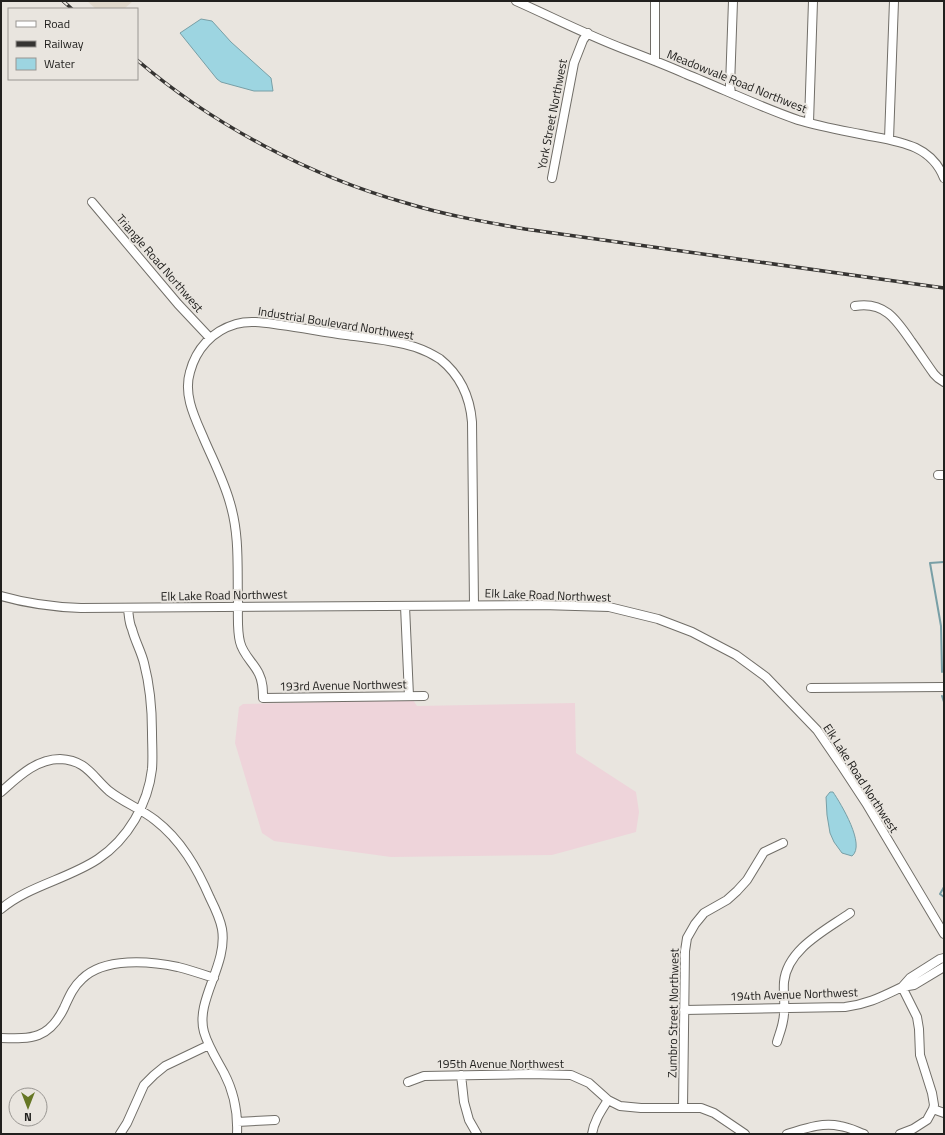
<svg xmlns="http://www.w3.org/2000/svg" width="945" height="1135" viewBox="0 0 945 1135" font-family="'Titillium Web',sans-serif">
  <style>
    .built { fill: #e0d8cb }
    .education { fill: #eed4da }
    .water { fill: #9dd5e1; stroke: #789fa6 }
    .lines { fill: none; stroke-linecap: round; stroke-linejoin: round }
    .stream { stroke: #789fa6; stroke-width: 2 }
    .minor-casing { stroke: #716e68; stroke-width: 10 }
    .minor { stroke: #fff; stroke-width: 8 }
    .rail-casing { stroke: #363432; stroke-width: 3.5 }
    .rail { stroke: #e9e5df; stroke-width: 2; stroke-dasharray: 6; stroke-linecap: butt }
    .labels { text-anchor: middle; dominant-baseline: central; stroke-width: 4; stroke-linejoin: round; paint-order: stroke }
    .street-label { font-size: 12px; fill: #21201e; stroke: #e9e5df }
  </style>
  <rect width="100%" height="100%" fill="#e9e5df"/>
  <!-- built -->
  <path class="built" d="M87,1H133L124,9H96Z"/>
  <!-- education -->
  <path class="education" d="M413,700L417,706L575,703L576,753L636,792L639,812L636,832L552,855L391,857L274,841L262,833L235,743L239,707L243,704Z"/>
  <!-- water -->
  <path class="water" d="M201,19L212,21L231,42L271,78L273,91H254L221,82L217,79L180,33Z
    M830,792H833C841,804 866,845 852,856L842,853L834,842L830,833L827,815L826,797Z"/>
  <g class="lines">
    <!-- stream -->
    <path class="stream" d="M942,672L941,626L930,563L944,562
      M942,696L944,702
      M944,887L940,894L944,897"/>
    <defs>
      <path id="minor" d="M516,1C552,17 587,35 624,49C645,57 666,65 686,74C723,89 760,107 798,120C818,126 840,130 860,134C893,141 930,142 944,178
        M655,61V1
        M731,93L730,86L733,1
        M809,122L813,1
        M889,139L894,1
        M552,178L574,63L583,40L588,33
        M92,202L178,304L210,338
        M855,306C884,301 896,319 911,341C919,352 926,363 934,374L938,378L944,382
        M938,475H944
        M1,596C29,604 53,607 81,608L542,605L609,607L658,619L692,632L736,655L766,677L817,730L841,765L866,803L944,934
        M405,606L409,696
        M811,688L944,687
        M424,696L263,698C263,690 263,682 259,674C254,663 243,655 240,642C237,630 238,616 238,604C237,570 240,536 230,503C224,481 213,460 204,439C195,418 183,395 190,372C196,349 212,331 236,324C250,320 266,323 281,325C303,328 324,332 346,335C369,338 393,340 415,347C424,350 432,354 440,359C460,375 470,397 472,422L474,605
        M1,792C18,777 36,759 60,759C86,760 92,776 109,791C123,802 141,809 155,820C181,840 197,868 210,898C215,908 220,918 222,929C228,965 195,1000 204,1032C208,1046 217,1060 224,1073C234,1092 238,1112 237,1134
        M1,909C28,886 68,879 98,859C128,839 148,804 152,769C153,757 152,744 152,732C152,709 150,686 144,663C141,651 135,641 132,629C129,623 129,616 128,609
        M944,958L940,959L910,978L902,987L914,985L944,967
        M684,1010L845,1007C868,1004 881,997 902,987L917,1017L919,1029L920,1055L932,1093L934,1105L933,1109L927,1120L913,1129L900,1134
        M1,1038C32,1039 49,1039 64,1008C69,997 73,987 82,979C104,957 150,961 178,967C190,970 202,974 214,978
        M777,1042C779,1035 782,1028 783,1021C786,1009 783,995 784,982C787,949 826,930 850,913
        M461,1075L464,1102L469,1120L477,1134
        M408,1082L424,1076L530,1074L571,1075L589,1083L608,1100L620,1106L641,1108H701L714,1113L745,1134
        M683,1108L685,951L687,938L695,924L704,913L727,900L737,891L747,880L764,852L783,843
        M933,1109L944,1113
        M237,1122L275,1120
        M120,1134L127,1123L144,1085L154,1075L165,1066L209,1045
        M592,1134C594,1121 601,1111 608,1100
        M787,1134C804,1129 821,1122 840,1126C848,1127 856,1131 864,1134"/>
    </defs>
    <!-- minor casing -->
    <use href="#minor" class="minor-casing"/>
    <!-- minor -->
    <use href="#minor" class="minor"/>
    <defs>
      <path id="rail" d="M63,1L72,9
        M137,60C213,125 310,176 406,203C445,215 485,222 525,229L944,288"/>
    </defs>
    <!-- rail casing -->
    <use href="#rail" class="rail-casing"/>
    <!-- rail -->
    <use href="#rail" class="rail"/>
  </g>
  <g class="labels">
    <!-- street labels -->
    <g class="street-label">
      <text transform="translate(737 81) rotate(22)">Meadowvale Road Northwest</text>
      <text transform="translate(552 114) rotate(-79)">York Street Northwest</text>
      <text transform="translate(160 263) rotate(49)">Triangle Road Northwest</text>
      <text transform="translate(336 323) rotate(9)">Industrial Boulevard Northwest</text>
      <text transform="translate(224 595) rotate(-1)">Elk Lake Road Northwest</text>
      <text transform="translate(548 595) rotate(2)">Elk Lake Road Northwest</text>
      <text transform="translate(343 685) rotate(-1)">193rd Avenue Northwest</text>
      <text transform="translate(861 778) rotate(57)">Elk Lake Road Northwest</text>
      <text transform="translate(794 994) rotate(-2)">194th Avenue Northwest</text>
      <text transform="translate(673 1013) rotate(-89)">Zumbro Street Northwest</text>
      <text x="500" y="1063">195th Avenue Northwest</text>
    </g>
  </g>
  <!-- border -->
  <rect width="945" height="1135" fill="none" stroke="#21201e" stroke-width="4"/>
  <!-- legend -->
  <rect x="8" y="8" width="130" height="72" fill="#e9e5df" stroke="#999692"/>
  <rect x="16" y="21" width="20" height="6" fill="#ffffff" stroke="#999692"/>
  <text x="44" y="28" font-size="12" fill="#21201e">Road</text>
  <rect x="16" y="41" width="20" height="6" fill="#363432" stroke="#999692"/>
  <text x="44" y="48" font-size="12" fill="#21201e">Railway</text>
  <rect x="16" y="58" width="20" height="12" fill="#9dd5e1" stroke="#999692"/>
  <text x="44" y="68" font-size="12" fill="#21201e">Water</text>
  <!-- north arrow -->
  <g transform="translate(28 1107) rotate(180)"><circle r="19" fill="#e9e5df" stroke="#999692"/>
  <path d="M0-3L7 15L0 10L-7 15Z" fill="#667725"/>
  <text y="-6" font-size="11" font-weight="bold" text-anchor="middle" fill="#21201e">N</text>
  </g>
</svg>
